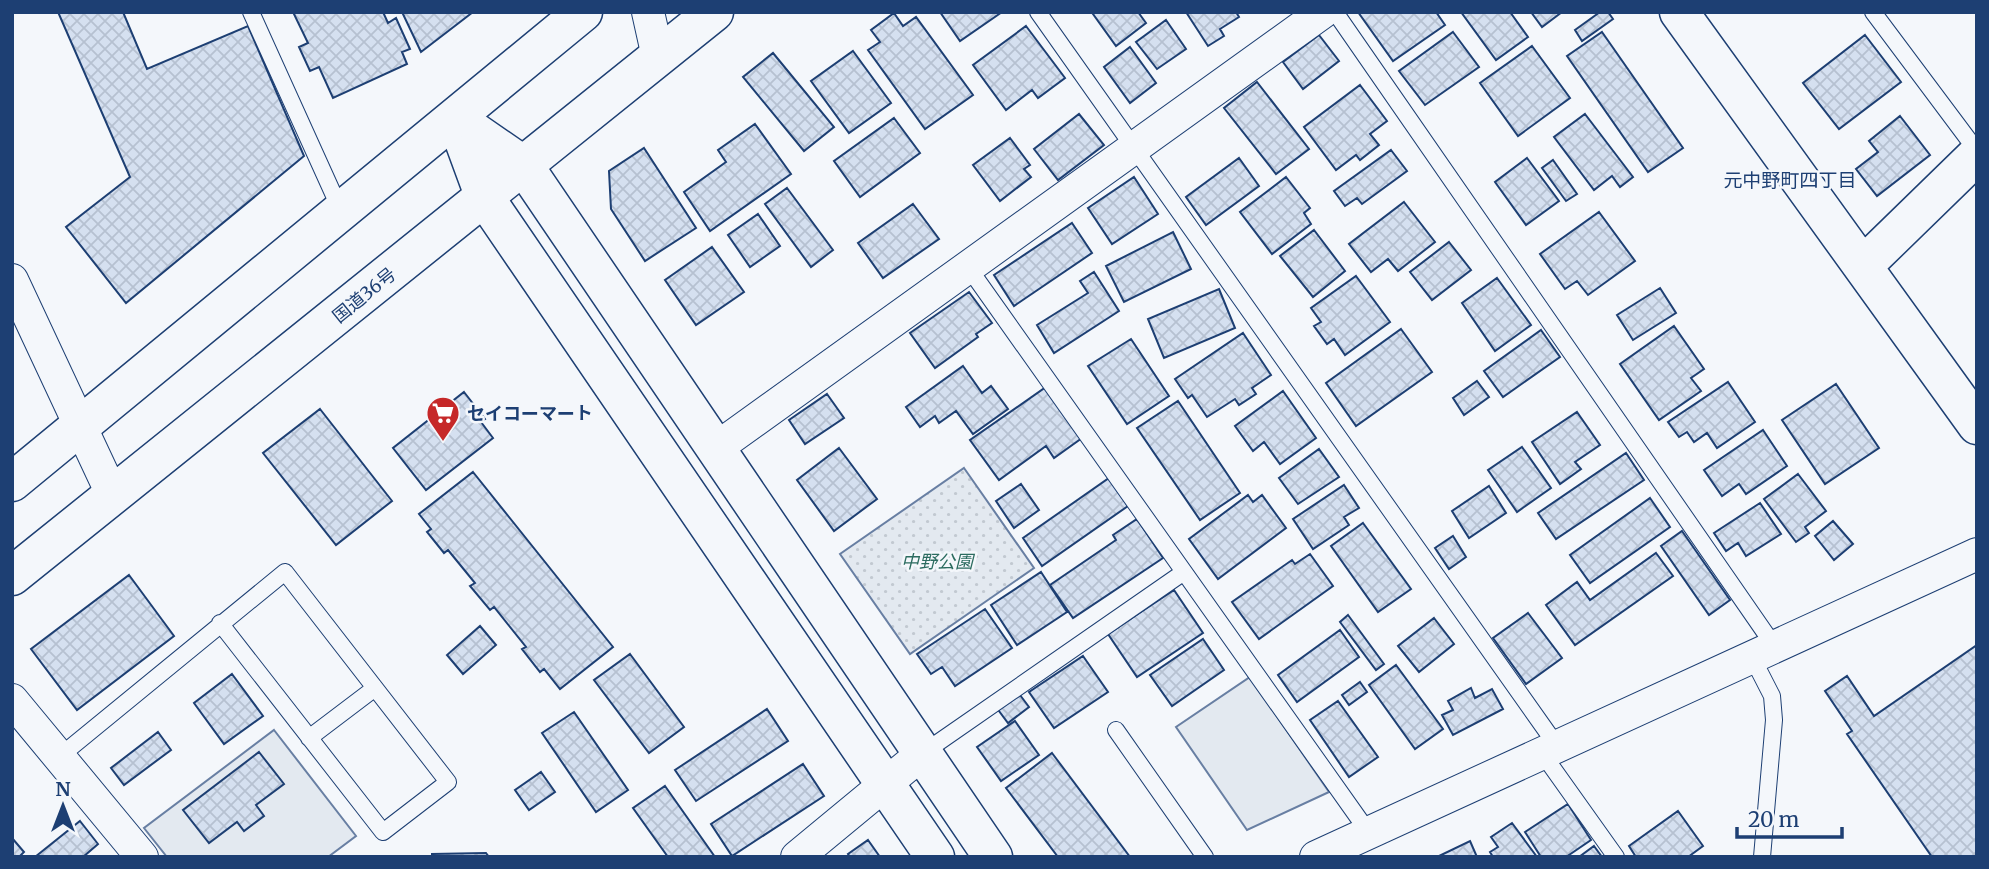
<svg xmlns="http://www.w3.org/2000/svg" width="1989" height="869" viewBox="0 0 1989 869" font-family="Merriweather,'Noto Sans JP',serif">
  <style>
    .grass { fill: #e3e9f0; stroke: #687fa3; stroke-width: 2 }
    .park { fill: url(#park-dots); stroke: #687fa3; stroke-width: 2 }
    .building { fill: url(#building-cross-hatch); stroke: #1d3f73; stroke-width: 2 }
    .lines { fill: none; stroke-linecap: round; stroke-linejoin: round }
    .service-casing { stroke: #1d3f73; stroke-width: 18 }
    .minor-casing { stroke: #1d3f73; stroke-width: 34 }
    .tertiary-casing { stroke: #1d3f73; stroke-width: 41 }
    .trunk-casing { stroke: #1d3f73; stroke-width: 41 }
    .service { stroke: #f4f7fb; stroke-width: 16 }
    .minor { stroke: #f4f7fb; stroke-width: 32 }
    .tertiary { stroke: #f4f7fb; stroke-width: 38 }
    .trunk { stroke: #f4f7fb; stroke-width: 38 }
    .labels { text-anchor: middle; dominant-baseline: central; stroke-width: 5; stroke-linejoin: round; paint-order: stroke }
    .street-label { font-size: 18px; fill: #1d3f73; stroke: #f4f7fb }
    .poi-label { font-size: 18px; font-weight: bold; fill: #1d3f73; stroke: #f4f7fb; text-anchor: start }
    .park-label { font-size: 18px; font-style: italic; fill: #2c6c60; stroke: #f4f7fb }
    .neighbourhood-label { font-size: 19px; fill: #1d3f73; stroke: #f4f7fb }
  </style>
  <defs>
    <pattern id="park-dots" width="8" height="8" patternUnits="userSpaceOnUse" patternTransform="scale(1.75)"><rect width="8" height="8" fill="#e3e9f0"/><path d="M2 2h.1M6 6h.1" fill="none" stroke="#c2c9d1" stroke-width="1.8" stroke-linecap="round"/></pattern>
    <pattern id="building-cross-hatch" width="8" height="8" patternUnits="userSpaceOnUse" patternTransform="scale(1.75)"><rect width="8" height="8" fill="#d5e0f0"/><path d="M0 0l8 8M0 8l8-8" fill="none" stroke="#b6c1d1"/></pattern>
  </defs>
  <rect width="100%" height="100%" fill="#f4f7fb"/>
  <!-- grass -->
  <path class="grass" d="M1250,677L1329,792L1247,830L1176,727Z
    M274,730L356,836L328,857H167L144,828Z"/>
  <!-- park -->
  <path class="park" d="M964,468L1034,568L910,654L840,554Z"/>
  <!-- building -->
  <path class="building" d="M58,12H123L147,69L248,26L304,156L126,303L66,227L130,177Z
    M293,12H383L388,23L396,18L410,49L402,52L407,64L333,98L319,67L310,71L299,47L308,43Z
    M402,12H473L421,52Z
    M940,12H1002L960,41Z
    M1096,12H1138L1146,23L1116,46L1093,14Z
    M1186,12H1236L1239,17L1220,29L1224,36L1208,46Z
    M1358,12H1436L1445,25L1393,61Z
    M1461,12H1510L1528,37L1496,60Z
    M1531,12H1562L1542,27Z
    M1600,12H1608L1613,19L1582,41L1575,30Z
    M894,13L903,26L916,17L973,95L925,129L868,50L880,42L871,30Z
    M1166,20L1186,49L1157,69L1136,42Z
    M1026,26L1065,78L1038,98L1032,90L1006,110L973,65Z
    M1453,32L1479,67L1425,105L1399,71Z
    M1602,32L1683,148L1648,172L1567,56Z
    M1319,35L1339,61L1303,89L1283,62Z
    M1865,35L1901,82L1839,129L1803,83Z
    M1532,46L1570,98L1518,136L1480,83Z
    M1130,47L1156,83L1130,103L1104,67Z
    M853,51L891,103L849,133L811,81Z
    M773,53L834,127L804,151L743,77Z
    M1257,82L1309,149L1276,174L1224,108Z
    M1360,85L1387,121L1370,134L1379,145L1360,160L1356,155L1336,170L1304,127Z
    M1079,114L1104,145L1058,180L1034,149Z
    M1585,114L1633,177L1620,187L1612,176L1594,190L1554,137Z
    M1900,116L1930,155L1877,196L1856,169L1878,152L1869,141Z
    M894,118L920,153L860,197L834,161Z
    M755,124L791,174L710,231L684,192L726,162L718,150Z
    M1010,138L1030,165L1024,169L1031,177L1000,201L973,165Z
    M644,148L696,228L645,261L611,209L609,171Z
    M1391,150L1407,171L1362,204L1357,198L1345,206L1334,191Z
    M1239,158L1259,186L1206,225L1186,197Z
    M1527,158L1559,201L1526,225L1495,182Z
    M1553,160L1577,194L1566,201L1542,168Z
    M1134,177L1158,214L1112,244L1088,208Z
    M1286,177L1310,208L1304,213L1311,224L1272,254L1240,212Z
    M787,188L833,250L811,267L765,204Z
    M1404,202L1435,242L1398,271L1388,259L1371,272L1349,244Z
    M913,204L939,239L883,278L858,243Z
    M1599,212L1635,261L1588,295L1577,281L1565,289L1540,254Z
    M758,214L780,246L750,267L728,235Z
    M1072,223L1092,253L1014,306L994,275Z
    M1314,230L1345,271L1313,297L1280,256Z
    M1173,232L1191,269L1124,302L1106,266Z
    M1449,242L1471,270L1432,300L1410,272Z
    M712,247L744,292L696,325L665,280Z
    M1094,272L1119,311L1054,353L1037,325L1088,293L1080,281Z
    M1356,276L1390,322L1345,355L1334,339L1327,344L1314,326L1321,322L1311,308Z
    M1497,278L1531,325L1495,351L1462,303Z
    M1660,288L1676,313L1633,340L1617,315Z
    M1219,289L1235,328L1164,358L1148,319Z
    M969,292L992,323L976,334L978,337L935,368L910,333Z
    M1674,326L1704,369L1691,378L1701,391L1659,420L1620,364Z
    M1401,329L1432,372L1356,426L1326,383Z
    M1541,330L1560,357L1503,397L1484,371Z
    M1243,333L1271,375L1252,388L1256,394L1239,405L1235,399L1207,417L1192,395L1188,398L1175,379Z
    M1131,339L1169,396L1127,424L1088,366Z
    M963,366L982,393L991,386L1008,409L973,434L956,411L939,423L935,416L920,427L906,407Z
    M1477,381L1489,397L1464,415L1453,398Z
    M1728,382L1755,422L1717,448L1707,433L1694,442L1687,432L1679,437L1668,422Z
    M1836,384L1879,448L1825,484L1782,420Z
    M1046,387L1082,438L1054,458L1046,446L999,480L970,440Z
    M1283,391L1316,438L1280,464L1264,442L1253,451L1235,426Z
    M464,392L485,419L481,422L493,438L426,490L393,448Z
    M827,394L844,418L805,444L789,420Z
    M1178,401L1240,493L1200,520L1137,428Z
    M320,409L392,501L336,545L263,453Z
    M1577,412L1600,445L1575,462L1581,469L1560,484L1532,442Z
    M1763,430L1787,466L1746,494L1739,484L1722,496L1704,470Z
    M1522,447L1551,488L1517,512L1488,470Z
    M839,448L877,499L834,531L797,480Z
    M1319,449L1339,477L1298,504L1279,478Z
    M1626,453L1644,480L1556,539L1538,513Z
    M473,472L613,647L560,689L544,669L540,672L522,649L526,647L494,607L490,610L470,586L475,583L448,550L444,553L427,532L431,529L419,514Z
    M1798,474L1826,511L1805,527L1809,533L1796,542L1764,499Z
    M1109,478L1128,506L1042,566L1023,538Z
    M1021,484L1039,510L1014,528L996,501Z
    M1344,485L1359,508L1344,517L1349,525L1313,549L1293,519Z
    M1489,486L1506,513L1469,538L1452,511Z
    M1248,495L1253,502L1262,495L1286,528L1218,579L1189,539Z
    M1650,498L1670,527L1590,583L1570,555Z
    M1760,503L1781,534L1746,556L1738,543L1726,551L1714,533Z
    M1137,519L1163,558L1073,618L1050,585L1116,540L1113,535Z
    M1833,521L1853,544L1834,560L1815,536Z
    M1363,523L1411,589L1378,612L1331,546Z
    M1682,531L1730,600L1709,615L1661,546Z
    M1453,536L1466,557L1449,569L1435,548Z
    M1656,553L1673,576L1575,645L1546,605L1577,582L1590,600Z
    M1310,554L1333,586L1259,639L1232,602L1292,560L1295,564Z
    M1041,572L1067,612L1017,645L991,605Z
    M129,575L174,636L77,710L31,649Z
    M1174,590L1203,633L1137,677L1108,634Z
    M985,609L1012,648L955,686L942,667L931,674L917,654Z
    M1528,613L1562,658L1526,684L1493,638Z
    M1348,615L1384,664L1376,670L1340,622Z
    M1434,618L1454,644L1419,672L1398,646Z
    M480,626L496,645L463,674L447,655Z
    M1340,630L1359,657L1297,702L1278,675Z
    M1203,639L1224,670L1172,706L1150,675Z
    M1977,645V857H1932L1847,734L1852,731L1825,691L1847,676L1874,716Z
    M630,654L684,727L649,753L594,680Z
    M1083,656L1108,692L1054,728L1029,692Z
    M1396,665L1443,729L1415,749L1369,685Z
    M232,674L263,716L224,744L194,703Z
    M1360,682L1367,692L1349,705L1342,695Z
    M1471,688L1475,698L1492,689L1503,709L1453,735L1442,715L1453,710L1448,701Z
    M1017,691L1029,707L1008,723L996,707Z
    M1338,701L1378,757L1349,777L1310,720Z
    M767,709L788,741L696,801L675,770Z
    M574,712L628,790L596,812L542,733Z
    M1015,721L1039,755L1001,781L977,747Z
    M158,732L171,750L124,785L111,768Z
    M259,752L284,784L256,805L264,816L244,831L237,822L209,843L183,810Z
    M1052,753L1130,857H1058L1006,788Z
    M803,764L824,796L732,856L711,824Z
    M541,772L555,792L529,810L515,790Z
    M665,786L715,857H668L633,808Z
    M1568,804L1591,840L1566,857H1541L1525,832Z
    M1678,811L1703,846L1688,857H1636L1629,846Z
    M80,821L98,844L83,857H35Z
    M1512,823L1537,857H1493L1490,852L1498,847L1491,837Z
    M12,838L24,852L19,857H12Z
    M868,840L880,857H850L848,854Z
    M1470,841L1477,857H1437Z
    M1594,846L1602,857H1579Z
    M486,853L489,857H432V854Z"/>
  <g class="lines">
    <defs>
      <path id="service" d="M251,12L341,211
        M1038,12L1557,746
        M1335,12L1775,647
        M1873,12L1977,151
        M968,267L1369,833
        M1752,657L1772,696L1774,720L1762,857
        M1116,730L1205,857
        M309,738L375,688
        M923,753L1184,572
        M1542,753L1616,857
        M59,757L285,572L448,782L383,832L220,623"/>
      <path id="minor" d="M648,12L658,57
        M12,280L113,496
        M715,449L1323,12
        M12,700L142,857
        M797,857L923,753
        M1316,857L1977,554"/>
      <path id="tertiary" d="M1679,12L1977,425
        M456,119L524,166L993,857
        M456,119L485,198L935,857
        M1863,266L1977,155"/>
      <path id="trunk" d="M12,482L583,12
        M12,576L714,12"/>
    </defs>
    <!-- service casing -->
    <use href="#service" class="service-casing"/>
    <!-- minor casing -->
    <use href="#minor" class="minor-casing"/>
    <!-- tertiary casing -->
    <use href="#tertiary" class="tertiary-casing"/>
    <!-- trunk casing -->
    <use href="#trunk" class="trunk-casing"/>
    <!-- service -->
    <use href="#service" class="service"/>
    <!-- minor -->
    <use href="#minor" class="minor"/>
    <!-- tertiary -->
    <use href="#tertiary" class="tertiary"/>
    <!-- trunk -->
    <use href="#trunk" class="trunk"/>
  </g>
  <!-- icons -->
  <defs>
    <symbol id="supermarket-pin" viewBox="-11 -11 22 30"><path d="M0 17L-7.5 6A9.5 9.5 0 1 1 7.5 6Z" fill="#c62828" stroke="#f4f7fb"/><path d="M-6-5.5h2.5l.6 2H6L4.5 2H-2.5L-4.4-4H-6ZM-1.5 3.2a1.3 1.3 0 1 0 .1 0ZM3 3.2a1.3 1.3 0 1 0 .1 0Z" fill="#fff"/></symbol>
  </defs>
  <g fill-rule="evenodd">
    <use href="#supermarket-pin" x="424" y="394" width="38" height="52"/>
  </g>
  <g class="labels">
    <!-- street labels -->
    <g class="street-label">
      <text transform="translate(364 295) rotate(-39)">国道36号</text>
    </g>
    <!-- poi labels -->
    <g class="poi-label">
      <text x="467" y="413">セイコーマート</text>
    </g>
    <!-- park labels -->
    <g class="park-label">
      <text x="937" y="561">中野公園</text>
    </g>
    <!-- neighbourhood labels -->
    <g class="neighbourhood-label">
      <text x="1790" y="180">元中野町四丁目</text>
    </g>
  </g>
  <!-- border -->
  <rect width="1989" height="869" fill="none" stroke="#1d3f73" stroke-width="28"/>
  <!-- north arrow -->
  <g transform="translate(63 806)" stroke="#f4f7fb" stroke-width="5" paint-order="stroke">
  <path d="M0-5L12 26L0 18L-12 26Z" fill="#1d3f73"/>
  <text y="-10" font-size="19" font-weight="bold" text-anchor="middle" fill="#1d3f73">N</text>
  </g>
  <!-- scale -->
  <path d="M1737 827v10h105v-10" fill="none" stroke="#1d3f73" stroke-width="3.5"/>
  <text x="1748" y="827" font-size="21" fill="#1d3f73" stroke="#f4f7fb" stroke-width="5" paint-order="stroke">20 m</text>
</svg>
